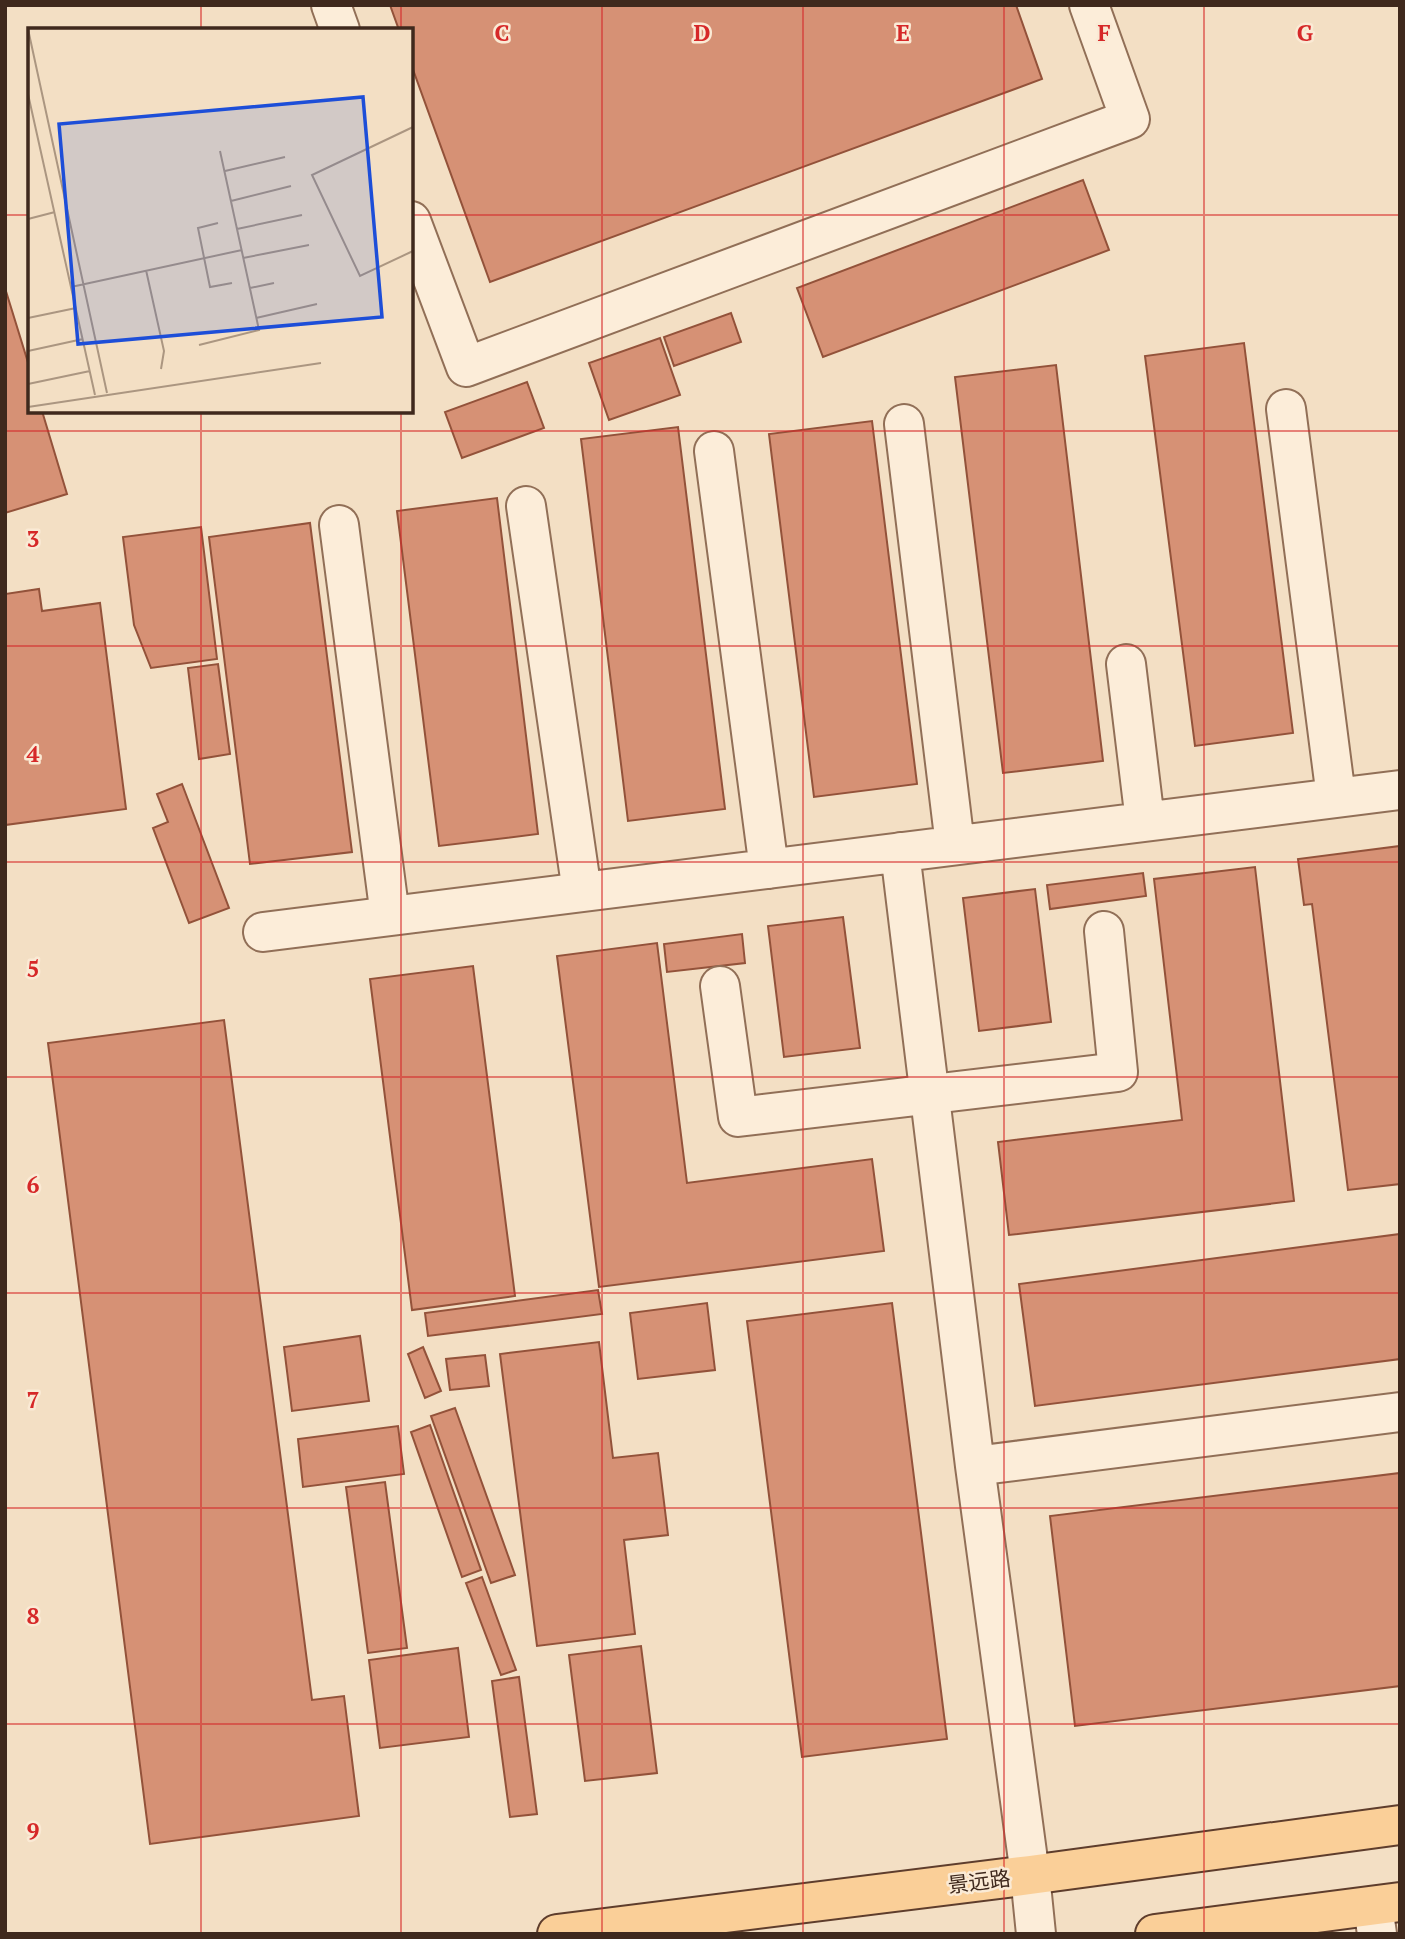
<svg xmlns="http://www.w3.org/2000/svg" width="1405" height="1939" viewBox="0 0 1405 1939" font-family="'PT Serif','Noto Sans SC',serif">
  <style>
    .building { fill: #d69175; stroke: #93523a; stroke-width: 2 }
    .lines { fill: none; stroke-linecap: round; stroke-linejoin: round }
    .minor-casing { stroke: #916f57; stroke-width: 42 }
    .major-casing { stroke: #5e3d2c; stroke-width: 42 }
    .minor { stroke: #fcedd9; stroke-width: 38 }
    .major { stroke: #facf98; stroke-width: 38 }
    .grid { fill: none; stroke: #d62828; stroke-width: 2; stroke-opacity: 0.55 }
    .labels { text-anchor: middle; dominant-baseline: central; stroke-width: 5; stroke-linejoin: round; paint-order: stroke }
    .street-label { font-size: 21px; fill: #3f291d; stroke: #faead5 }
    .inset-road { fill: none; stroke: #ab9681; stroke-width: 2 }
    .view { fill: #1d4ed8; fill-opacity: 0.15; stroke: #1d4ed8; stroke-width: 3.5 }
    .inset-edge { fill: none; stroke: #3f291d; stroke-width: 3.5 }
    .grid-label { font-size: 23px; text-anchor: middle; font-weight: bold; fill: #d62828; stroke: #faead5; stroke-width: 5; stroke-linejoin: round; paint-order: stroke }
  </style>
  <rect width="100%" height="100%" fill="#f3dfc4"/>
  <!-- building -->
  <path class="building" d="M390,5H1016L1042,79L490,282L411,64V30H399Z
    M1083,180L1109,250L823,357L797,288Z
    M5,288L30,369V411H42L67,494L5,513Z
    M731,313L741,342L674,366L664,337Z
    M660,338L680,395L609,420L589,363Z
    M1244,343L1293,733L1195,746L1145,356Z
    M1056,365L1103,761L1003,773L955,377Z
    M527,382L544,428L462,458L445,412Z
    M872,421L917,784L814,797L769,434Z
    M678,427L725,809L628,821L581,439Z
    M497,498L538,834L439,846L397,511Z
    M310,523L352,852L250,864L209,537Z
    M201,527L217,659L151,668L134,625L123,537Z
    M39,589L42,611L100,603L126,809L5,825V594Z
    M218,664L230,754L199,759L188,668Z
    M182,784L229,908L189,923L153,828L168,822L157,794Z
    M1400,846V1184L1348,1190L1312,904L1304,905L1298,859Z
    M1255,867L1294,1201L1009,1235L998,1142L1182,1120L1154,879Z
    M1143,873L1146,896L1050,909L1047,885Z
    M1035,889L1051,1022L979,1031L963,898Z
    M843,917L860,1048L784,1057L768,926Z
    M742,934L745,963L667,972L664,944Z
    M657,943L687,1183L872,1159L884,1251L599,1287L557,956Z
    M473,966L515,1296L412,1310L370,979Z
    M224,1020L312,1700L344,1696L359,1816L150,1844L48,1043Z
    M1400,1234V1359L1035,1406L1019,1284Z
    M598,1290L602,1314L428,1336L425,1313Z
    M707,1303L715,1370L638,1379L630,1313Z
    M892,1303L947,1739L802,1757L747,1321Z
    M360,1336L369,1401L292,1411L284,1347Z
    M599,1342L613,1458L658,1453L668,1535L624,1540L635,1634L537,1646L500,1354Z
    M423,1347L441,1391L425,1398L408,1354Z
    M485,1355L489,1386L450,1390L446,1359Z
    M455,1408L515,1575L491,1583L431,1416Z
    M430,1425L481,1570L462,1577L411,1432Z
    M398,1426L404,1474L303,1487L298,1439Z
    M1400,1473V1686L1075,1726L1050,1516Z
    M385,1482L407,1648L368,1653L346,1487Z
    M482,1577L516,1670L501,1675L466,1583Z
    M641,1646L657,1773L585,1781L569,1655Z
    M458,1648L469,1737L380,1748L369,1660Z
    M519,1677L537,1814L510,1817L492,1681Z"/>
  <g class="lines">
    <defs>
      <path id="minor" d="M331,5L340,30
        M411,221L466,367L1130,119L1089,5
        M1286,409L1336,797
        M904,424L955,845
        M714,451L769,869
        M526,506L582,892
        M339,525L390,916
        M1126,664L1145,821
        M900,852L975,1466L1030,1875L1036,1934
        M263,932L1400,790
        M720,986L738,1117L1118,1072L1104,931
        M975,1466L1400,1412
        M1373,1906L1377,1934"/>
      <path id="major" d="M557,1934L1030,1875L1400,1825
        M1155,1934L1400,1902"/>
    </defs>
    <!-- minor casing -->
    <use href="#minor" class="minor-casing"/>
    <!-- major casing -->
    <use href="#major" class="major-casing"/>
    <!-- minor -->
    <use href="#minor" class="minor"/>
    <!-- major -->
    <use href="#major" class="major"/>
  </g>
  <!-- grid -->
  <path class="grid" d="M201,5V30M401,5V30M602,5V1934M803,5V1934M1004,5V1934M1204,5V1934M5,215H30M411,215H1400M201,411V1934M401,411V1934M5,431H1400M5,646H1400M5,862H1400M5,1077H1400M5,1293H1400M5,1508H1400M5,1724H1400"/>
  <g class="labels">
    <!-- street labels -->
    <g class="street-label">
      <text transform="translate(979 1881) rotate(-7)">景远路</text>
    </g>
  </g>
  <!-- overview -->
  <g transform="translate(28 28)">
    <rect width="385" height="385" fill="#f3dfc4"/>
    <path class="inset-road" d="M0,1L79,365M0,66L67,367M385,99L284,147L332,248L385,223M197,143L257,129M203,173L263,158M0,191L27,184M190,195L170,200L182,259L204,255M209,201L274,187M215,230L281,217M118,242L136,323L133,341M43,259L214,222M222,260L246,255M0,290L48,280M228,290L289,276M171,317L231,302L192,123M0,323L55,311M0,356L62,343M0,379L293,335"/>
    <path class="view" d="M335,69L354,289L50,316L31,96Z"/>
    <rect width="385" height="385" class="inset-edge"/>
  </g>
  <g class="grid-label">
    <text x="502" y="41">C</text>
    <text x="702" y="41">D</text>
    <text x="903" y="41">E</text>
    <text x="1104" y="41">F</text>
    <text x="1305" y="41">G</text>
    <text x="33" y="547">3</text>
    <text x="33" y="762">4</text>
    <text x="33" y="977">5</text>
    <text x="33" y="1193">6</text>
    <text x="33" y="1408">7</text>
    <text x="33" y="1624">8</text>
    <text x="33" y="1839">9</text>
  </g>
  <!-- border -->
  <rect width="1405" height="1939" fill="none" stroke="#3f291d" stroke-width="14"/>
</svg>
